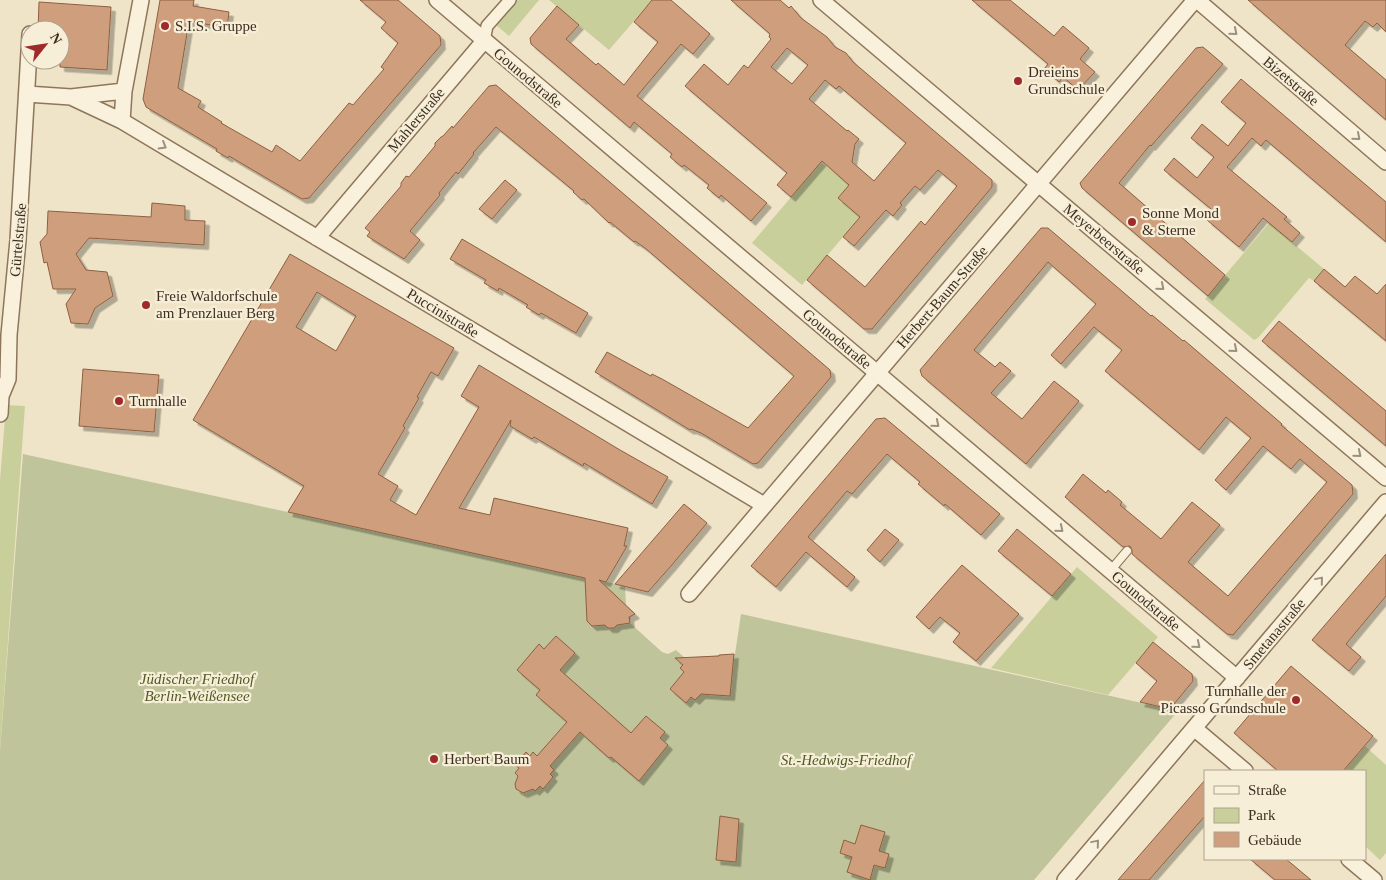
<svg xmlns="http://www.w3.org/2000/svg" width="1386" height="880" viewBox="0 0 1386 880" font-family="'Times New Roman',serif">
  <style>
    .green { fill: #c9cf9b }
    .cemetery { fill: #bfc49a }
    .building { fill: #cf9f7d; stroke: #8d5f41; fill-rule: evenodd; filter: url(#shadow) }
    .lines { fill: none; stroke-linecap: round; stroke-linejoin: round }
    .service-casing { stroke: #8d765c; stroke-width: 10 }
    .pedestrian-casing { stroke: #8d765c; stroke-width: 14 }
    .minor-casing { stroke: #8d765c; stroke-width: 18 }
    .service { stroke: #faf1dc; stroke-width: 8 }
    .pedestrian { stroke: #faf1dc; stroke-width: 11 }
    .minor { stroke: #faf1dc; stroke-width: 15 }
    .oneway { stroke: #9c907e }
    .poi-dot { fill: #9e2a2b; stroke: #f7eed8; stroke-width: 2 }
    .labels { text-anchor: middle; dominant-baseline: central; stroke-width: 4.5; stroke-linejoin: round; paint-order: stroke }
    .poi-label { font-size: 15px; fill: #3d2e20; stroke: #f7eed8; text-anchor: start }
    .street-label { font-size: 15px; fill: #3d2e20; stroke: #f7eed8 }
    .park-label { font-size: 15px; font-style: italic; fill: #4d5a26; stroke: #f7eed8 }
  </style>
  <defs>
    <filter id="shadow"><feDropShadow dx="4.5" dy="4.5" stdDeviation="0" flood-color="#0004"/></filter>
  </defs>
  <rect width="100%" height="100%" fill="#f0e4c8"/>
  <!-- green -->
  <path class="green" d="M508,0H539L509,36L490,20Z
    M549,0H652L609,50Z
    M821,162L849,185L838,198L860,217L802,285L752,243Z
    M1269,223L1324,269L1314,281L1309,278L1258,338L1254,340L1205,299Z
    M6,405L25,406L0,751V480Z
    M1077,567L1158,637L1108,695L991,668Z
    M1365,746L1386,765V853L1380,860L1365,846V771H1343Z"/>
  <!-- cemetery -->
  <path class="cemetery" d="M23,454L625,586L626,606L635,614L631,617L630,623L662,652L668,654L676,650L685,658L735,654L741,614L1178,711L1034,880H0V751Z"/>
  <!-- building -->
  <path class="building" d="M160,0H194L193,6L229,12L227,28L189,21L178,88L201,101L198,107L222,122L221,123L272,152L276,145L300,161L349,103L353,105L384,69L381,67L398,43L381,28L386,22L360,0H398L440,36L441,45L309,198L302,199L229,156L228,158L216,151L217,149L146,107L143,99Z
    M652,0H671L710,34L693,54L681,44L637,96L767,203L751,221L721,195L719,198L707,188L709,185L684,165L682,167L670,157L672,154L634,122L630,128L531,44L530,38L557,6L579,25L566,39L596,65L598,63L624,85L658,42L634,22Z
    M731,0H780L789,8L791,6L801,18L827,37L835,47L846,53L853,62L992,180V187L872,329H864L807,280L827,255L865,287L921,221L925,225L957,186L938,170L920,190L915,186L900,203L902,205L893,216L886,210L854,246L843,237L860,217L838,198L849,185L822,161L791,197L777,185L787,173L685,86L704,64L728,85L744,65L748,68L771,39L769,37L770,34ZM787,48L808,65L792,84L771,67ZM825,80L836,89L839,86L906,143L874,181L852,162L855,144L859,139L848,130L847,131L809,99Z
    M972,0H1010L1054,36L1063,26L1089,48L1080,59L1095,72L1078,90L1063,77L1059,82L1044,69L1048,64Z
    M1248,0H1386V32L1377,23L1373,27L1365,21L1345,45L1386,80V120Z
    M39,2L111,7L107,70L60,67V30H38Z
    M1203,47L1223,64L1151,146L1150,145L1119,183L1225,275L1208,296L1082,188L1080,183L1196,48Z
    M1241,79L1386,202V242L1266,140L1261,146L1252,138L1227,167L1287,217L1284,219L1300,233L1292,242L1263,218L1239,247L1207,220L1212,215L1208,212L1211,209L1164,170L1174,158L1197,178L1214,157L1191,138L1202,124L1228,146L1246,123L1221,102Z
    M496,85L830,370L831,377L758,463L753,464L701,433L691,429L690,430L595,372L607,352L651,376L652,374L662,379L748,428L794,376L645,248L635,241L634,242L610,222L609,223L584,199L582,200L573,192L574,191L496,127L473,153L474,154L458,174L456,172L447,183L439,193L440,195L410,231L420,240L404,259L367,236L370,232L365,228L401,186V183L406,176L409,177L435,146V143L441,137L443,136L452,126L453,128L489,86Z
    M505,180L517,190L492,219L479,209Z
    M152,203L185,206V220L205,221L204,245L89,238L76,254L86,270L107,272L113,296L95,308L88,324L71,323L66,304L76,289H53L47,262L44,263L40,242L47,234L48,211L151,217Z
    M1041,228H1048L1151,316L1152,315L1183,341L1184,340L1282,424L1281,425L1352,485L1353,494L1233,635L1227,634L1132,554V550L1130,546L1123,547L1065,497L1083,474L1106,493L1108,490L1122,502L1120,505L1161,539L1192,502L1220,525L1188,562L1228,596L1327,482L1300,459L1291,469L1263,446L1226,490L1215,480L1251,438L1226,417L1199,450L1105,371L1122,350L1094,327L1061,364L1051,355L1096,304L1048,262L974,350L995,367L1000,362L1011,371L991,393L1022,419L1054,381L1079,401L1026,464L922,376L920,370Z
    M462,239L588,313L576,333L541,313L539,315L526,307L528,305L499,288L498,291L484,283L486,280L450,259Z
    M290,254L454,348L438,376L431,372L417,397L419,398L403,426L405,428L378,474L398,486L390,500L416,515L479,407L461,396L479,365L620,450L668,477L652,504L584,463L583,466L534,437L532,439L510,426L511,420L459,508L490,515L494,498L628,528L624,546H627L606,582L599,580L635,614L629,617L630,623L617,625L614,628H608L605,625L592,626L587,621L585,578L288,512L304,486L193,420ZM317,292L356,316L336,351L296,327Z
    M1324,269L1345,287L1355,276L1377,294L1386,284V341L1314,281Z
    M1279,321L1386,411V446L1262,341Z
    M83,369L159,375L154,432L79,426Z
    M885,418L1000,514L981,535L945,504L944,506L918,484L920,482L887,454L852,494L847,491L808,537L855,577L847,587L806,552L776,587L751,566L876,419Z
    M684,504L707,523L671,566L648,592L615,584Z
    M885,529L899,540L880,562L867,550Z
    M1017,529L1071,574L1052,596L998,551Z
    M1386,554V596L1346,644L1361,657L1349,671L1312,640Z
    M962,565L1019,614L976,661L953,642L960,633L940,617L929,629L916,617Z
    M556,636L575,653L560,670L595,701L631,733L646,716L665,732L660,738L668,745L639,781L611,757L609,758L580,732L550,766L554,770L550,774L553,777L543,789L540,786L535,791L533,789L523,793L516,789L515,784L518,776L515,773L519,768L515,765L526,752L530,756L533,752L537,756L567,722L536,695L540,690L517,670L539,644L544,649Z
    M1153,642L1192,674L1193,681L1170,709L1140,702L1157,681L1136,663Z
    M734,654L730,696L701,694L695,700L691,697L686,703L670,689L684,672L680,668L683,665L675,658L719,656V655Z
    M1291,666L1373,736L1343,771H1278L1234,733Z
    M1205,780V816L1149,880H1118Z
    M720,816L739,819L736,862L716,860Z
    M861,825L885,832L879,851L889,854L885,868L874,865L870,880L847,872L852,857L840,853L844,840L855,844Z
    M1250,859H1286L1311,880H1275Z"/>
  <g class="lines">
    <defs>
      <path id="service" d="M1110,571L1127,551"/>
      <path id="pedestrian" d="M484,41L487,26L510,0"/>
      <path id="minor" d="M437,0L1237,678
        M821,0L1386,478
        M1197,0L1386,162
        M27,94L71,97L124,91
        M71,97L122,121L764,505
        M122,121L124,91L141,0
        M317,238L484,41
        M0,414L1,396L8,379L9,335L18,240L30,34
        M689,594L1195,0
        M1194,728L1245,771
        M1349,859L1374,880
        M1065,880L1386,502"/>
    </defs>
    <!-- service casing -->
    <use href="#service" class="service-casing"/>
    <!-- pedestrian casing -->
    <use href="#pedestrian" class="pedestrian-casing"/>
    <!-- minor casing -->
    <use href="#minor" class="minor-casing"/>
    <!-- service -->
    <use href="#service" class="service"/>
    <!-- pedestrian -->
    <use href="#pedestrian" class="pedestrian"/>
    <!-- minor -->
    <use href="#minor" class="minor"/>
  </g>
  <!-- one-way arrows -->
  <defs><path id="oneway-chevron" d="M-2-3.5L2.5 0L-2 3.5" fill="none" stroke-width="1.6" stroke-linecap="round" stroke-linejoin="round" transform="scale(1.25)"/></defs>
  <g class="oneway">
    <use href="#oneway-chevron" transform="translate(1234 32) rotate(40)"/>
    <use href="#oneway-chevron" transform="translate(1357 137) rotate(41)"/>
    <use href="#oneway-chevron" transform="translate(163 146) rotate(31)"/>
    <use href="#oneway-chevron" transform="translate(1161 287) rotate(40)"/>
    <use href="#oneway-chevron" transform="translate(1234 349) rotate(40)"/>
    <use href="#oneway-chevron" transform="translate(936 424) rotate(40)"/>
    <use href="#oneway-chevron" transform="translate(1358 454) rotate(40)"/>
    <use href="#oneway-chevron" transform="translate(1060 529) rotate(40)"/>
    <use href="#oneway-chevron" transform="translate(1320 580) rotate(-50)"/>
    <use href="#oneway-chevron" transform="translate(1197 645) rotate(40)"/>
    <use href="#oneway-chevron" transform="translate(1096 843) rotate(-50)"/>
  </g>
  <!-- markers -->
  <g class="poi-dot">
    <circle cx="165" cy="26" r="5"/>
    <circle cx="1018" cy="81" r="5"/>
    <circle cx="1132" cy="222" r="5"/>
    <circle cx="146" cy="305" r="5"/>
    <circle cx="119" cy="401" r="5"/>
    <circle cx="1296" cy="700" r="5"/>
    <circle cx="434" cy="759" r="5"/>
  </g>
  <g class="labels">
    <!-- poi labels -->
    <g class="poi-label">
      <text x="175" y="26">S.I.S. Gruppe</text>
      <text x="1028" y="72">Dreieins<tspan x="1028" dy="17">Grundschule</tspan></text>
      <text x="1142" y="213">Sonne Mond<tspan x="1142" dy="17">&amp; Sterne</tspan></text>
      <text x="156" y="296">Freie Waldorfschule<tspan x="156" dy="17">am Prenzlauer Berg</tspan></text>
      <text x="129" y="401">Turnhalle</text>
      <text x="1286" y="691" text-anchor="end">Turnhalle der<tspan x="1286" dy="17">Picasso Grundschule</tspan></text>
      <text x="444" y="759">Herbert Baum</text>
    </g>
    <!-- street labels -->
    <g class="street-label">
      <text transform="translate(528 78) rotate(40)">Gounodstraße</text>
      <text transform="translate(1291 81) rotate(40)">Bizetstraße</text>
      <text transform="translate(416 120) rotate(-50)">Mahlerstraße</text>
      <text transform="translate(1104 239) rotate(40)">Meyerbeerstraße</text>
      <text transform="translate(18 240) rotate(-85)">Gürtelstraße</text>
      <text transform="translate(942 297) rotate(-49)">Herbert-Baum-Straße</text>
      <text transform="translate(443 313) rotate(31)">Puccinistraße</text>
      <text transform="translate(837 339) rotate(40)">Gounodstraße</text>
      <text transform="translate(1146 601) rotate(40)">Gounodstraße</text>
      <text transform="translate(1274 634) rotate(-50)">Smetanastraße</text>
    </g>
    <!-- park labels -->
    <g class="park-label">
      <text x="197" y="679">Jüdischer Friedhof<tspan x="197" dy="17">Berlin-Weißensee</tspan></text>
      <text x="846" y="760">St.-Hedwigs-Friedhof</text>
    </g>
  </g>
  <!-- legend -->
  <rect x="1204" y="770" width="162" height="90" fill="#f7eed8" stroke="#ada18e"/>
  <rect x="1214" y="786" width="25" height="8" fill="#faf1dc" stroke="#ada18e"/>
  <text x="1248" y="795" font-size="15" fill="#3d2e20">Straße</text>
  <rect x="1214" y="808" width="25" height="15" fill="#c9cf9b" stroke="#ada18e"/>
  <text x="1248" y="820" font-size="15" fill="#3d2e20">Park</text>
  <rect x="1214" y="832" width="25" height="15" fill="#cf9f7d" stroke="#ada18e"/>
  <text x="1248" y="845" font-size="15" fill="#3d2e20">Gebäude</text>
  <!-- north arrow -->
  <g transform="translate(45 45) rotate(60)"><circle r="24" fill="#f7eed8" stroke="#ada18e"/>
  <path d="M0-4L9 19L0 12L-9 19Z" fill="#9e2a2b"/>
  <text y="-8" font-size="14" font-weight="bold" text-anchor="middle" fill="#3d2e20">N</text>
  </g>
</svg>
